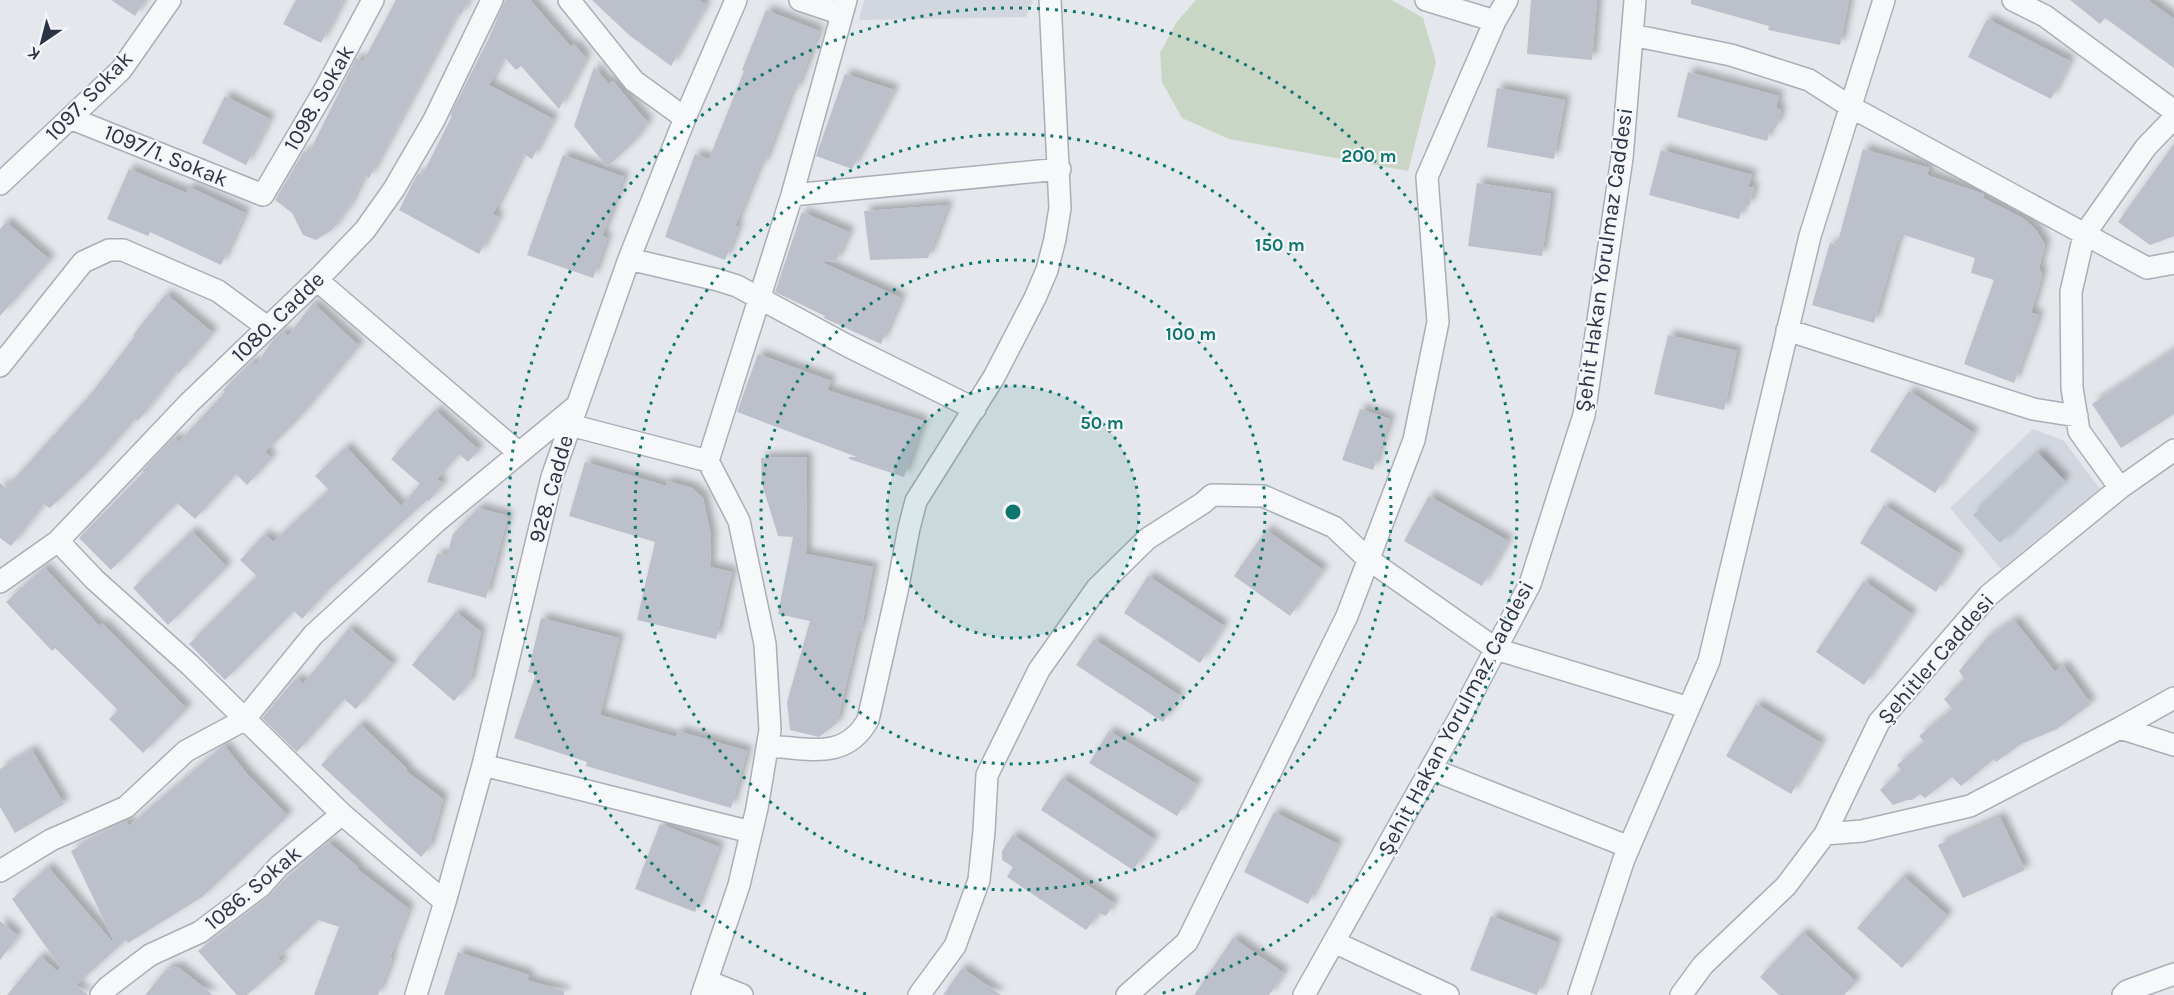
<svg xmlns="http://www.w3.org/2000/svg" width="2174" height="995" viewBox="0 0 2174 995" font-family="Karla,sans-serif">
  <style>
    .built { fill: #d2d6de }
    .green { fill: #c9d6c5 }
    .building { fill: #bbc0ca; filter: url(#shadow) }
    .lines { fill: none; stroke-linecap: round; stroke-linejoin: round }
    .minor-casing { stroke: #a9aeb7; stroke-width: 24 }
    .minor { stroke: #f7f8fa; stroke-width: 21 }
    .ring { fill: none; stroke: #0f766e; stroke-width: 3; stroke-dasharray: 3 6 }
    .labels { text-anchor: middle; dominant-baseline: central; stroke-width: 4.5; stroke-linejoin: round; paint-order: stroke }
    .street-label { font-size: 22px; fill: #2b3445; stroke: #f4f6f9 }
    .centre { fill: #0f766e; stroke: #f4f6f9; stroke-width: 3 }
    .ring-label { font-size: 18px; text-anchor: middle; font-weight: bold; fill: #0f766e; stroke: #f4f6f9; stroke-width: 4.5; stroke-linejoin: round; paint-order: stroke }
  </style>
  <defs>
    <filter id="shadow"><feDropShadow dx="5.5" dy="-5.5" stdDeviation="3" flood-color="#0004"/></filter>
  </defs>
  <rect width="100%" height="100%" fill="#e4e7ec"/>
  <!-- built -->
  <path class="built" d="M864,0H1033L1026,17L859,20Z
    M2033,429L2064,441L2100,489L2001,569L1950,508Z"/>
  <!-- green -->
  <path class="green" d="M1196,0H1392L1423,18L1436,62L1408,171L1229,139L1182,118L1162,82L1160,53L1176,23Z"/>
  <!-- building -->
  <path class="building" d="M111,0H145L135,16Z
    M296,0H343L321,43L283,24Z
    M396,0H468L461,15L457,13L369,178L364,175L350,205L332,230L316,240L303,235L292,213L275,200L304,151L309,153L356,58L363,62Z
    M505,0H530L571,47L574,44L586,58L559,109L521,66L516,70L504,57L489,85L553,119L532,159L523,154L493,214L499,217L479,254L399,210L418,173L422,176L452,116L450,115L488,40Z
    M592,0H698L706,5L671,66L629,35Z
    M1531,0H1597L1592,60L1527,54Z
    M1691,0H1849L1840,45L1768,30L1769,26L1691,4Z
    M2070,0H2148L2174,19V68L2105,18L2100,24Z
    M766,10L819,31L796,91L792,90L763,166L760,164L735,226L738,227L725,260L665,237L695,154L709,159L744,71L742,70Z
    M1987,19L2070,61L2051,99L1968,57Z
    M594,67L609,84L613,81L648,123L634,142L607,167L574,126Z
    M1688,72L1779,96L1776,108L1781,110L1776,128L1771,126L1767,141L1677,117Z
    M845,74L894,90L852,169L816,156Z
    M1497,88L1565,100L1554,159L1487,147Z
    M225,96L270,119L246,165L202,143Z
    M2174,144V236L2150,245L2118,222Z
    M1863,149L1929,168L1927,175L1984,194L1983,198L2024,219L2036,230L2045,245L2039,268L2042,275L2031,313L2039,315L2014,383L1964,364L1994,280L1971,273L1975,258L1904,235L1903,240L1898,239L1874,323L1812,305L1830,243L1837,245Z
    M1661,150L1752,175L1748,187L1754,188L1749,206L1743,205L1739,219L1649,195Z
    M563,155L624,177L602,236L607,238L593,278L527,255Z
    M129,169L186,193L189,187L245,213L221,265L150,232L148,236L107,219Z
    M1477,183L1551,194L1542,256L1468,246Z
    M948,205L928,258L870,260L864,211Z
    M802,212L849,232L836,261L821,262L901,298L881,344L824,318L825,316L775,292Z
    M6,222L50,260L0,316V229Z
    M166,294L213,333L179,373L177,371L138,421L135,419L96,464L50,508L44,504L11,546L0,538V483L6,488L90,395L135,336L133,335Z
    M313,303L359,346L300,417L265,452L272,458L247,485L236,474L195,519L177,503L111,570L79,538L144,472L142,471L174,437L179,442L225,392L223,390L252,361L256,365L272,341L282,331L288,336Z
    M1668,335L1737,351L1724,410L1654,394Z
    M2174,350V414L2121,448L2092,404Z
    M758,354L831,381L827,390L923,421L904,477L849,459V457H857L737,412Z
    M1909,391L1974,433L1935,493L1870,451Z
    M1360,409L1390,419L1373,470L1342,460Z
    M435,410L479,450L468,462L459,454L437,479L443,484L429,501L427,500L326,592L302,619L294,611L225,680L189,644L257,576L240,560L265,534L273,542L329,490L315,476L346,447L401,506L420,484L391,459Z
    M2038,453L2065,481L2000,543L1973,515Z
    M807,457L806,554L873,567L861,631L859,630L837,723L819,737L790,730L787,702L810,621L778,614L793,537L778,536L762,484L761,458Z
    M585,462L666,486L667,481L692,488L703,498L711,536L710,567L732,572L716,639L637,620L655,542L569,516Z
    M1429,496L1508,541L1482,586L1404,541Z
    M1884,505L1960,554L1936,592L1860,543Z
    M478,508L508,516L486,598L427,582L437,554L447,555L453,534Z
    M1266,530L1323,570L1290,616L1234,576Z
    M192,531L227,567L168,625L133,588Z
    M44,567L99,626L102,623L187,709L143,753L109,719L118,710L55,648L52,651L6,602Z
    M1148,576L1224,626L1200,663L1124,613Z
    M1864,581L1912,614L1864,685L1816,652Z
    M456,612L481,632L470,682L454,701L412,665Z
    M541,618L619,638L600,715L676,737L678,731L747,751L731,808L586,766L587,762L514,738L536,674L528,672Z
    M2014,620L2055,672L2063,665L2091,704L2057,729L2021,744L1996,762L1994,759L1961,786L1952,777L1925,798L1920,794L1912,800H1907L1893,805L1880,790L1901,770L1897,765L1924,742L1919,736L1952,709L1944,699L1964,679L1959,671L1987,638Z
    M349,628L393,664L356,709L344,699L297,752L262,718L296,678L303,684Z
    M1094,639L1180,696L1163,722L1076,665Z
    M1756,704L1821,743L1791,794L1726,756Z
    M360,724L407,769L406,771L443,799L429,848L421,857L321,765Z
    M1109,731L1197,784L1177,816L1089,763Z
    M224,745L247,774L288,816L202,897L128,943L126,940L76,985L88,995H7L40,956L57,971L61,968L12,899L48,867L116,946L71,851L116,826L126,821L129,826Z
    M32,750L64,804L15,833L0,807V769Z
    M1062,778L1154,839L1133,870L1041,810Z
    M1274,812L1338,844L1308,904L1244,872Z
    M2000,817L2025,870L1963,898L1938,845Z
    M660,824L719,847L695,912L635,889Z
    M1013,835L1114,903L1106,916L1099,913L1086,930L1007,877L1013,867L1002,860V851Z
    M328,842L358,867L356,868L409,909L390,957L392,958L378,995H314L339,927L318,920L278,958L283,963L247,995H237L198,951L269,896L283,881Z
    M1903,876L1948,916L1902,968L1857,928Z
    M1491,916L1557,942L1537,995L1470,970Z
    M0,921L18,936L0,960Z
    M1803,932L1856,982L1844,995H1779L1760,977Z
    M1233,938L1284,973L1269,995H1194Z
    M458,952L529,975L527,980L564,991V995H444Z
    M178,967L213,995H145L167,969Z
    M962,968L1001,995H943Z"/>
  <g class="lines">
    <defs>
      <path id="minor" d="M569,0L634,81L685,118
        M800,0L842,14
        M1426,0L1495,21
        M2013,0L2045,16L2174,111
        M1632,35L1731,55L1809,80L1851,107L2147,268L2174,263
        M70,118L263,195L327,86L373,0
        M0,184L121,70L170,0
        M792,195L1060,169
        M629,259L718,280L737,286L848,346L975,409
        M317,280L519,453
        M1787,330L2033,409L2077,416
        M0,366L83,262L109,250H123L218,291L267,327
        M570,425L708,461
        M2120,488L2079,431L2072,388L2071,292L2084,235L2146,147L2174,118
        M58,541L95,580L190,665L342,814L445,902
        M0,582L58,541L189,403L317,280L365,230L394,189L434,120L492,0
        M2120,728L2174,698
        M768,746C808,748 845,761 868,720L897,591L909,528L916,501L994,377L1035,298L1047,270L1055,239L1060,208L1050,0
        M483,765L751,832
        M1431,769L1629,847
        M1825,834L1862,831L1970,806L2120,728L2174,745
        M0,871L51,840L126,807L186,751L244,720L313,635L436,522L575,407
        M1334,942L1448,995
        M707,981L742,995
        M101,995L108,987L150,955L200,932L261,886L279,866L342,814
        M416,995L445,902L483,765L552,477L629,259L685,118L736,0
        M702,995L739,885L757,808L770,730L765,644L739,521L708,461L792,195L846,0
        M919,995L955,946L979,880L984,831L987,775L1039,670L1097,588L1147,539L1203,503L1212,495L1263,496L1334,527L1368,559L1496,649L1689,708
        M1127,995L1187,942L1347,616L1414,440L1438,322L1427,177L1495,21L1507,0
        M1304,995L1461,715L1530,584L1584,415L1622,158L1635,0
        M1579,995L1624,859L1709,661L1810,236L1884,0
        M1681,995L1703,965L1786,886L1825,834L1879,722L1989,595L2120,488L2174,450
        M2123,995L2127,991L2174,974"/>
    </defs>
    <!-- minor casing -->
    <use href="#minor" class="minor-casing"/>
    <!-- minor -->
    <use href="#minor" class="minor"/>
  </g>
  <!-- distance rings -->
  <circle cx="1013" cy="512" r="126" fill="#0f766e" fill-opacity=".12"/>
  <g class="ring">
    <circle cx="1013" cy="512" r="126"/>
    <circle cx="1013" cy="512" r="252"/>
    <circle cx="1013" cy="512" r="378"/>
    <path d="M866 994A504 504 0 1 1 1160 994"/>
  </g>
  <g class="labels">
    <!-- street labels -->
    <g class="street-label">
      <text transform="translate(89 96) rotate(-46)">1097. Sokak</text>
      <text transform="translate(319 98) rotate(-60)">1098. Sokak</text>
      <text transform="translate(166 156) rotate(22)">1097/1. Sokak</text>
      <text transform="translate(1604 260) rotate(-82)">Şehit Hakan Yorulmaz Caddesi</text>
      <text transform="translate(278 317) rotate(-44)">1080. Cadde</text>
      <text transform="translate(551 489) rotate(-74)">928. Cadde</text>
      <text transform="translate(1936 659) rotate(-49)">Şehitler Caddesi</text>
      <text transform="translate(1456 718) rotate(-62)">Şehit Hakan Yorulmaz Caddesi</text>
      <text transform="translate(253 888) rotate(-40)">1086. Sokak</text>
    </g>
  </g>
  <circle cx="1013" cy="512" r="9" class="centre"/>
  <g class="ring-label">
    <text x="1369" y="162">200 m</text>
    <text x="1280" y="251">150 m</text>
    <text x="1191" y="340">100 m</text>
    <text x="1102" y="429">50 m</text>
  </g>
  <!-- north arrow -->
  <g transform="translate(42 42) rotate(215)" stroke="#f4f6f9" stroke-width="4.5" paint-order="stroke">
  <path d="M0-4.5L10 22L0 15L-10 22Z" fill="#2b3445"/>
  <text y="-9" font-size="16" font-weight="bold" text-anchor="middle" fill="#2b3445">K</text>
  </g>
</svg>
